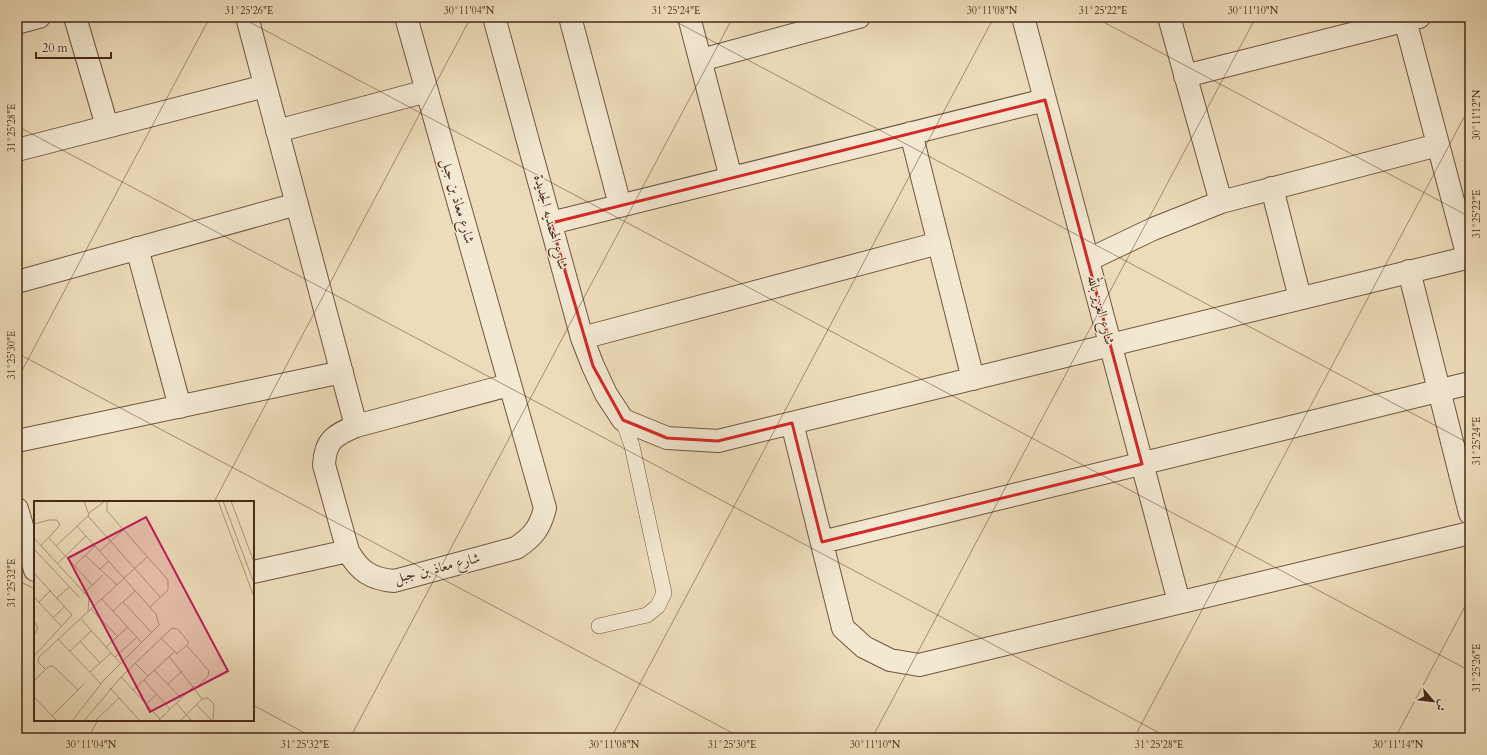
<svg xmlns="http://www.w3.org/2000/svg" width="1487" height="755" viewBox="0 0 1487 755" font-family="Cardo,Amiri,serif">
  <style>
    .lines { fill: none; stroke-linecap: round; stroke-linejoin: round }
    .service-casing { stroke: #705540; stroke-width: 16 }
    .minor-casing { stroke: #705540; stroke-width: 24 }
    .service { stroke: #f3e8d2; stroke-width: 15 }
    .minor { stroke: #f3e8d2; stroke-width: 22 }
    .marked { fill: none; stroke: #d62828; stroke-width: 3; stroke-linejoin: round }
    .ticks { fill: none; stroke: #472818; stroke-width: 1; stroke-opacity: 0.45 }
    .labels { text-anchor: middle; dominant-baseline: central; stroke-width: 3; stroke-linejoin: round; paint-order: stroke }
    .street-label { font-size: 14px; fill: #472818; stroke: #f3e8d2 }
    .inset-road { fill: none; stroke: #ab9479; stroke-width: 1 }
    .view { fill: #c2185b; fill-opacity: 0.15; stroke: #c2185b; stroke-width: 2 }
    .inset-edge { fill: none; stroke: #472818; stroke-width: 2 }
    .neatline { fill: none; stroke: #472818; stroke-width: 1.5 }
    .ticks-label { font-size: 10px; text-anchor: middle; fill: #472818 }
  </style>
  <rect width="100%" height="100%" fill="#eddcba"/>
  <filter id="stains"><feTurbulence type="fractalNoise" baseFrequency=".005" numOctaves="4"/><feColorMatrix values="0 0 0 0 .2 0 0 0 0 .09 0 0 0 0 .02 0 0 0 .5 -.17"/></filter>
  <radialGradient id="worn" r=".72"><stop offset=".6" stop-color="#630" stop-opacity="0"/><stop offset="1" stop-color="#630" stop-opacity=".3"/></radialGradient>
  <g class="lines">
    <defs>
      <path id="service" d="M599,626L647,615L658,606L664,593L632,446L623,420"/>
      <path id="minor" d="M75,17L107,126
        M247,17L356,426
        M406,17L545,508C540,528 533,537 516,548L394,581C371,579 359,571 348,551L324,465C325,440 335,435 356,426L509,385
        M494,17L582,338L593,366L606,394L623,420L667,438L718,441L1470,257
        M570,17L620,205
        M689,17L731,178
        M1023,17L1179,602
        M1169,17L1221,202
        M1405,20L1468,257
        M17,23L39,17
        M701,60L859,17
        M1185,76L1419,17
        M277,131L427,91
        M911,133L973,379
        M17,150L265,86
        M1272,188L1300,298
        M551,223L1045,100
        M137,248L180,407
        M1088,260L1153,229L1221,202L1438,145
        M1409,271L1470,513
        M17,282L297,204
        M582,338L939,243
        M792,423L843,628L864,647L890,660L919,665L1470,533
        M17,441L342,372
        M17,509L35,570
        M822,542L1470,383
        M253,572L348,551"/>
    </defs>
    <!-- service casing -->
    <use href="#service" class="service-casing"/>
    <!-- minor casing -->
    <use href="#minor" class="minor-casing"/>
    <!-- service -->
    <use href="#service" class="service"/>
    <!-- minor -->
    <use href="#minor" class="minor"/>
  </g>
  <!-- marked area -->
  <path class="marked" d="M1045,100L1142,464L822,542L792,423L718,441L667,438L623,420L593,366L551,223Z"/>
  <!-- ticks -->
  <path class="ticks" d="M240,17L1470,671M667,17L1470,444M1094,17L1470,217M17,126L1169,738M17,353L742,738M17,380L210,17M214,502L471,17M17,580L35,589M253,705L314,738M88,738L98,720M350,738L733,17M611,738L994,17M872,738L1256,17M1134,738L1470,106M1395,738L1470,597"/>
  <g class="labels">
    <!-- street labels -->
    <g class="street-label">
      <text transform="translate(458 201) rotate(74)">شارع معاذ بن جبل</text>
      <text transform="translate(551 222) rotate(75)">شارع المحمديه الجديدة</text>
      <text transform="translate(1101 310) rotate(75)">شارع العزيز بالله</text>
      <text transform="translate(437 568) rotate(-14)">شارع معاذ بن جبل</text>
    </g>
  </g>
  <!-- overview -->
  <g transform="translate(34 501)">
    <rect width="220" height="220" fill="#eddcba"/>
    <path class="inset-road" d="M73,0V10L134,79V89L116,106M184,0L220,96M189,0L220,82M197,0L220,61M55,12L71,0M54,15L126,96M0,23L15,19H23L26,24L7,45M0,37L55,97L54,110M15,37L58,84M22,45L55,14L50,0M0,48L45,96M66,50L89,29M51,54L83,84M23,63L52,35M40,65L61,45M65,69L75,60M0,72L38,114L0,155M50,92L69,74M0,96L28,126M23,97L35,86M68,98L108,142M5,101L17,89M89,101L118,132M57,108L83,135M79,110L101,90M20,116L31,105M47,118L87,163M0,120L4,127L0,134M24,138L67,183M46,140L66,162M153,145L175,170L174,175L162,187M72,146L94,126M36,150L57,130M135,155L168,198M81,156L103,136M101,162L114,175M12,169L4,161L5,156L113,56M120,169L147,197M56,171L77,152M87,176L126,218M110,179L136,208M0,180L14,166L19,165L44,189M134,183L148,170M76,187L106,220M99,189L140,151M0,196L23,220M142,202L158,220M112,203L123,193M163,204L178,220M18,215L50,183M38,220L70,179L125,124L122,113L43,25M50,220L87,176L138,127L144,128L155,142L143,153L127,137M61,220L85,197M124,220L160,185M146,220L168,198L174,197L180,203L179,220"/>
    <path class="view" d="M112,16L194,170L116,211L34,57Z"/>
    <rect width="220" height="220" class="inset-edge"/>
  </g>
  <!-- margin -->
  <rect width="1487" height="755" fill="none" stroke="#eddcba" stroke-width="44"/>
  <!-- north arrow -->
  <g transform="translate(1433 701) rotate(118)" stroke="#f3e8d2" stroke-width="3" paint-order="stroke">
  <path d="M0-3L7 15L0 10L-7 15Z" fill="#472818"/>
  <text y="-6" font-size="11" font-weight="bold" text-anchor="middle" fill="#472818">ش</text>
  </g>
  <!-- scale -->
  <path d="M36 52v6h75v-6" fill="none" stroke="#472818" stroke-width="2"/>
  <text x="42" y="52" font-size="12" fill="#472818" stroke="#f3e8d2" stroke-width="3" paint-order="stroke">20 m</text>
  <rect x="22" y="22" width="1443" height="711" class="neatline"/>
  <g class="ticks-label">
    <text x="249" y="14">31°25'26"E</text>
    <text x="469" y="14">30°11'04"N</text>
    <text x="676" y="14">31°25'24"E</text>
    <text x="992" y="14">30°11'08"N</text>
    <text x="1103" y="14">31°25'22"E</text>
    <text x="1253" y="14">30°11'10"N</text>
    <text transform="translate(1476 115) rotate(-90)" y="4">30°11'12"N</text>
    <text transform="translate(11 128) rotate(-90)" y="4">31°25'28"E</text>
    <text transform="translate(1476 214) rotate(-90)" y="4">31°25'22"E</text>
    <text transform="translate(11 355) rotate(-90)" y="4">31°25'30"E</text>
    <text transform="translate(1476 441) rotate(-90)" y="4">31°25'24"E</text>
    <text transform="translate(11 583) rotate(-90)" y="4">31°25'32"E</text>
    <text transform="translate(1476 668) rotate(-90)" y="4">31°25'26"E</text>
    <text x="91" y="748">30°11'04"N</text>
    <text x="305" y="748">31°25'32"E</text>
    <text x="614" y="748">30°11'08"N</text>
    <text x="732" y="748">31°25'30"E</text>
    <text x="875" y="748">30°11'10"N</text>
    <text x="1159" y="748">31°25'28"E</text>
    <text x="1398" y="748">30°11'14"N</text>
  </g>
  <rect width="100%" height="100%" filter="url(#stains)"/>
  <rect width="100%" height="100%" fill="url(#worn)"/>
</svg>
